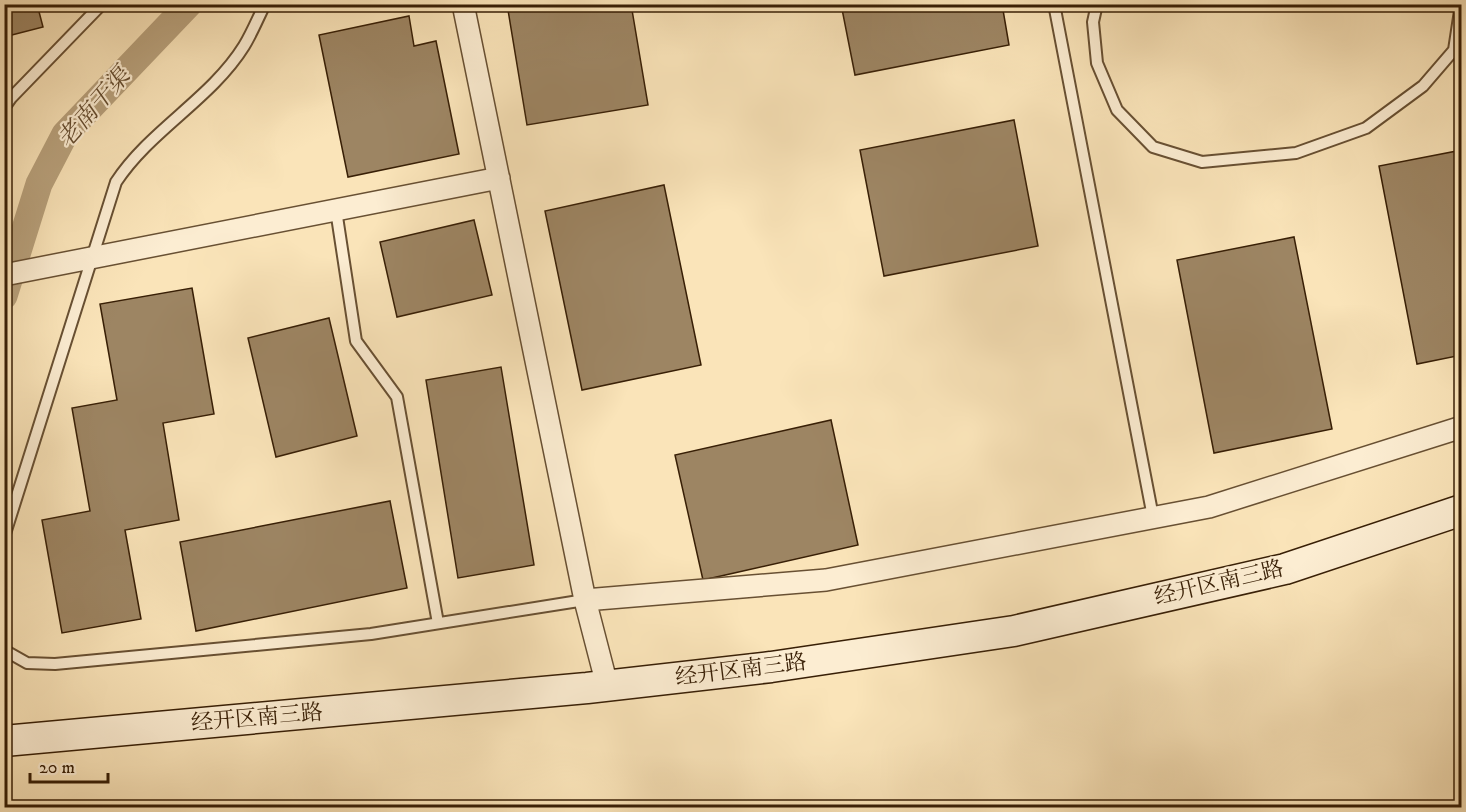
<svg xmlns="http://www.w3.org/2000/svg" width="1466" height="812" viewBox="0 0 1466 812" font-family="'IM FELL DW Pica','Noto Serif SC',serif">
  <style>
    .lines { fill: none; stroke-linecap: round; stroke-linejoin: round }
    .canal { stroke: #b8a17c; stroke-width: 27 }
    .building { fill: #9d8563; stroke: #381f06; stroke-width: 1.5 }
    .lane-casing { stroke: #685033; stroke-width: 14 }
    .street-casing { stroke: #685033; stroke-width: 24 }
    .secondary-casing { stroke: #381f06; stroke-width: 33 }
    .lane { stroke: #fcedd2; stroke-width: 10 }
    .street { stroke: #fcedd2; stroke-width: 21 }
    .secondary { stroke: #fcedd2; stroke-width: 30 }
    .labels { text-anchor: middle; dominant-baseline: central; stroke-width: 4.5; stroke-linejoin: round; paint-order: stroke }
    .street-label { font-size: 22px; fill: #381f06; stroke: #fcedd2 }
    .water-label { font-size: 24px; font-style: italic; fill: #654c2f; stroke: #fcedd2 }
  </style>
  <rect width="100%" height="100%" fill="#fae4b9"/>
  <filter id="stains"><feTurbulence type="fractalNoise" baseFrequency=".00333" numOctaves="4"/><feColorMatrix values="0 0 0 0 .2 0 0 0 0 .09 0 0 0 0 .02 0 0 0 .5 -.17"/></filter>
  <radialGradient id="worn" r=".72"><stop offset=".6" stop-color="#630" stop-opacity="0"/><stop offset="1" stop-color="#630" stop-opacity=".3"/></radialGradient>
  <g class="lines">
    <!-- canal -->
    <path class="canal" d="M4,296L39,184L65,134L189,4"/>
  </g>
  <!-- building -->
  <path class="building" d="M4,4H37L43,27L4,37Z
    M507,4H631L648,105L527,125Z
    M841,4H1002L1009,45L855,75Z
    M409,16L414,46L436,41L459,154L348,177L319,35Z
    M1014,120L1038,246L884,276L860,150Z
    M1462,150V355L1417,364L1379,166Z
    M664,185L701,365L582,390L545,211Z
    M474,220L492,295L397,317L380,242Z
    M1294,237L1332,429L1214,453L1177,260Z
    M192,288L214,414L163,423L179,520L125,530L141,619L62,633L42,520L90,511L72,408L117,400L100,304Z
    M329,318L357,436L276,457L248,338Z
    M501,367L534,565L458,578L426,380Z
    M831,420L858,545L703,580L675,455Z
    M390,501L407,588L196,631L180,542Z"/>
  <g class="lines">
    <defs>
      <path id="lane" d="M1054,4L1153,517
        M1097,4L1093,22L1097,63L1117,110L1153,147L1202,162L1296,153L1366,128L1423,86L1454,50L1461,4
        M4,108L11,98L102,4
        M336,210L356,341L397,397L438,623
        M4,537L116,182C150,130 211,99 244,46C252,33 258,18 265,4
        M4,650L27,663L55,664L371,634L585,600"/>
      <path id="street" d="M463,4L585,600L826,580L1209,507L1462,427
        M4,275L499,178
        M585,600L607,685"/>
      <path id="secondary" d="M4,741L587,688L771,667L1014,631L1285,569L1462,510"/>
    </defs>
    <!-- lane casing -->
    <use href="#lane" class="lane-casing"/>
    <!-- street casing -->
    <use href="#street" class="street-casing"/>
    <!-- secondary casing -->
    <use href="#secondary" class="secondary-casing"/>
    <!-- lane -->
    <use href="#lane" class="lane"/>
    <!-- street -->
    <use href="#street" class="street"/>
    <!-- secondary -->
    <use href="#secondary" class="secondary"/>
  </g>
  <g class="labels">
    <!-- street labels -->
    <g class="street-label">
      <text transform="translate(1219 583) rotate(-13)">经开区南三路</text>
      <text transform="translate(741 670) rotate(-7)">经开区南三路</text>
      <text transform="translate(257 718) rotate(-5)">经开区南三路</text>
    </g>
    <!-- water labels -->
    <g class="water-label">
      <text transform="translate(94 108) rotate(-49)">老南干渠</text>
    </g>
  </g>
  <!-- margin -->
  <rect width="1466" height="812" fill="none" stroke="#fae4b9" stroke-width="24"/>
  <rect x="6" y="6" width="1454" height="800" fill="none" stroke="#381f06" stroke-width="3"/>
  <rect x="12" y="12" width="1442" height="788" fill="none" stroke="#381f06" stroke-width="1.5"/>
  <!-- scale -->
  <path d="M30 773v9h78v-9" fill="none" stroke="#381f06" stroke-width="3"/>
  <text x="39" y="773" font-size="18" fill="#381f06" stroke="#fcedd2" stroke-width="4.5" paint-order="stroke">20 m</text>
  <rect width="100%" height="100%" filter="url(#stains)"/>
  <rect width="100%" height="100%" fill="url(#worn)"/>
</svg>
